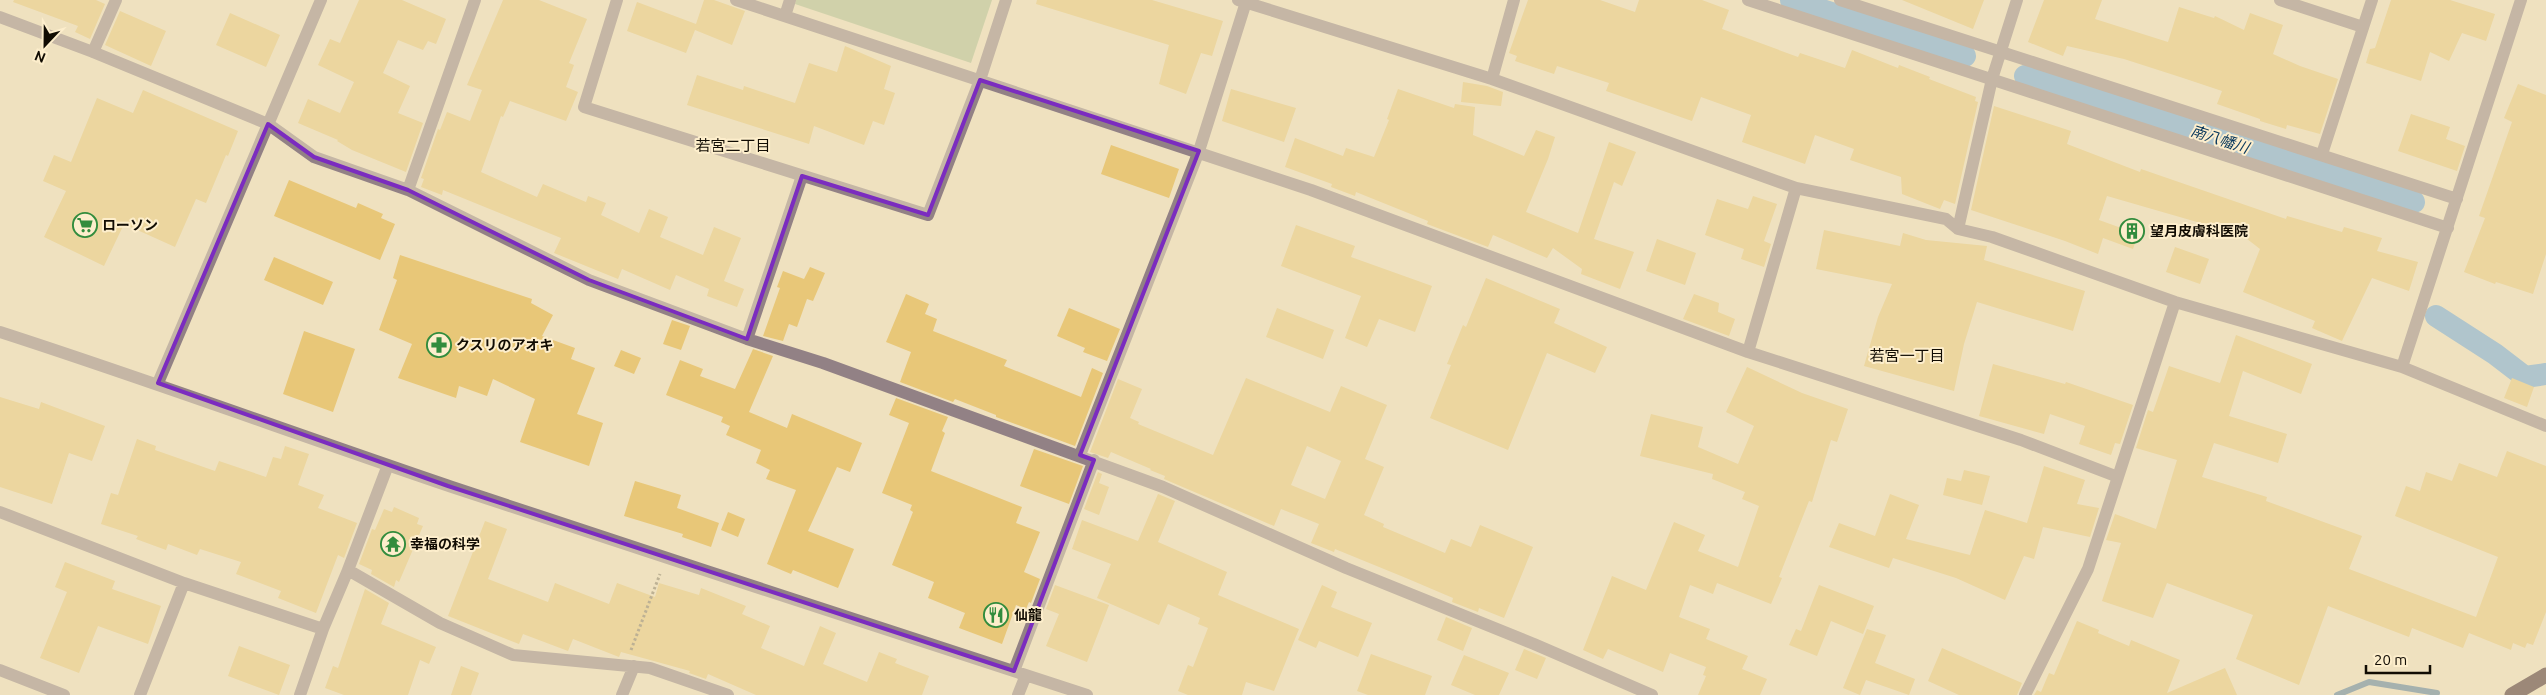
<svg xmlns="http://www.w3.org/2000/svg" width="2546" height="695" viewBox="0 0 2546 695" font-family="Ubuntu,'Noto Sans JP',sans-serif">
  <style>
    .green { fill: #acbd91 }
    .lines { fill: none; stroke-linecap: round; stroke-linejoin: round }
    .stream { stroke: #4c759a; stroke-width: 6 }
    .canal { stroke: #65a2db; stroke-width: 22 }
    .building { fill: #e8c778; fill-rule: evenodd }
    .path { stroke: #807761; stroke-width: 3; stroke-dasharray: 2.5 2.5; stroke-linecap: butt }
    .minor { stroke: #928185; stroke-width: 12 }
    .highway { stroke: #381b23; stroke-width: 15 }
    .marked { fill: none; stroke: #7b2cbf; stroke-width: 4; stroke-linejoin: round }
    .labels { text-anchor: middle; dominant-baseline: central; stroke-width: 4; stroke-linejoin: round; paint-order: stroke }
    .poi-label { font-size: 14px; font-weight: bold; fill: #110c03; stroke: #fdeecc; text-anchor: start }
    .water-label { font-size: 15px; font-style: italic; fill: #07375c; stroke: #fdeecc }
    .neighbourhood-label { font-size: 15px; fill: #110c03; stroke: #fdeecc }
  </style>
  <rect width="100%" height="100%" fill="#efe1bf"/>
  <!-- green -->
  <path class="green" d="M796,0H992L971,63L795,4Z"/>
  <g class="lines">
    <!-- stream -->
    <path class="stream" d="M2337,695L2369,682L2437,693"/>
    <!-- canal -->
    <path class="canal" d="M1791,0L1965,56
      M2025,76L2414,202
      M2436,316L2495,354L2525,377L2546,374"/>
  </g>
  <!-- building -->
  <path class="building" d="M14,0H96L105,4L90,39L75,32L78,26L13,2Z
    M359,0H402L446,19L436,44L428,41L423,50L398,40L383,73L410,86L398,113L423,123L406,172L352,150L337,141L338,140L298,123L308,99L340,113L354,82L318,65L330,39L340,43Z
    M503,0H539L587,19L569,63L574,65L566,87L578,92L566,121L510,101L503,117L501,116L481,172L537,197L543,184L586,202L588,196L606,203L601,215L639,233L649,209L668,217L660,237L703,255L714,227L741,238L724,281L744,289L737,307L707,296L709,289L676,275L670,290L622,269L618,279L554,253L561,238L443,190L442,195L421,187L424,179L421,178L438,129L440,130L447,112L470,121L482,90L467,85Z
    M704,0H714L745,11L732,45L695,30L686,53L627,31L637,2L696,24Z
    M1037,0H1152L1223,21L1212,56L1201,53L1186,94L1159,84L1169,45L1036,4Z
    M1528,0H1600L1635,12L1639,0H1702L1729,10L1722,29L1798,57L1800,53L1845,68L1852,50L1898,68L1899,65L1930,77L1929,79L1976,97L1975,101L1978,102L1955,204L1944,200L1940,209L1902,194L1901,177L1850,160L1854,149L1815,135L1805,164L1742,142L1751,115L1701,97L1692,121L1606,91L1609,83L1557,66L1554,74L1515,61L1517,56L1509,53Z
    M1902,0H1984L1973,29Z
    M2044,0H2102L2095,19L2168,42L2179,7L2214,18L2215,16L2244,30L2250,13L2283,25L2273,54L2300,66L2338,79L2320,134L2287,125L2286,129L2260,121V119L2217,104L2222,91L2180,77L2124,59L2067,46L2063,56L2028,42Z
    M2391,0H2450L2495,14L2486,41L2462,33L2449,61L2430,52L2421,81L2366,63L2370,49L2375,48Z
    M120,11L166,31L151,66L105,45Z
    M230,13L280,35L266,67L216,45Z
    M845,46L891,66L884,89L895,93L884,125L873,121L864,145L814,126L809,144L687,105L697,75L743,90L744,86L795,103L809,63L837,72Z
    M1463,82L1487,86L1503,92L1501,106L1461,102Z
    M2518,84L2546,95V254L2533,294L2496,282L2495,284L2464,272L2485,218L2479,216L2512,122L2504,118Z
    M1231,89L1296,108L1284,142L1222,121Z
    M1398,89L1454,108L1455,104L1475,107L1473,135L1524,156L1536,130L1555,137L1548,159L1526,212L1578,233L1609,142L1636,152L1622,186L1614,182L1594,239L1634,252L1620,289L1581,274L1582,269L1553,248L1547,258L1493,235L1488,247L1427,224L1428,221L1356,192L1355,196L1331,187L1332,184L1285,167L1295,138L1343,156L1346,148L1374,157L1389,120L1387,119Z
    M143,90L238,131L228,156L226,155L206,203L196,199L175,247L124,224L104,266L44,237L66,191L43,181L54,155L71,162L97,98L133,113Z
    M1994,106L2071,131L2067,144L2140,172L2141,169L2286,219L2287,216L2342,232L2344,227L2382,238L2377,251L2418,262L2409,291L2372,278L2342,341L2312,328L2315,321L2243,292L2260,249L2242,235L2107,196L2099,220L2138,234L2133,249L2103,238L2098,254L2065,241L1971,210Z
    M2411,114L2450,127L2446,139L2465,146L2457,171L2398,151Z
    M1111,145L1179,169L1169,198L1101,174Z
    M289,180L356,208L358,203L383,214L381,218L395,224L380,260L274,216Z
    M1753,196L1777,204L1764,241L1771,244L1764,267L1741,259L1744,249L1705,235L1717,199L1748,209Z
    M1296,225L1355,246L1351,257L1432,286L1415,332L1379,319L1367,347L1345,338L1361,296L1281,266Z
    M1824,230L1900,246L1903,233L1926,240L1987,246L1984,260L2085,291L2073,331L1977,302L1964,344L1954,391L1864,366L1878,317L1892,284L1816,269Z
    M1657,239L1696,253L1685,285L1646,271Z
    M2175,247L2209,259L2200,284L2166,272Z
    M400,255L532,299L531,303L553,315L542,336L575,348L571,359L595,368L577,414L603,423L589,466L520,442L535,399L493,379L487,396L459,386L456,398L398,378L412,344L379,330L397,280L393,278Z
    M274,257L333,282L323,305L264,280Z
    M810,267L825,273L813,301L807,299L797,327L789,324L783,341L763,336L780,288L777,287L783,271L804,279Z
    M1486,278L1560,309L1554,323L1607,347L1595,373L1547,353L1508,450L1430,418L1451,365L1447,364L1463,325L1466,327Z
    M906,294L929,304L925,314L937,319L933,331L1007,360L1004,366L1081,397L1092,368L1103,373L1075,446L996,417V415L955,399L953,402L900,382L911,352L886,342Z
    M1694,294L1719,303L1718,312L1735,319L1729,336L1683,319Z
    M1069,308L1120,329L1107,361L1083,352L1085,348L1057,336Z
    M1277,308L1334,330L1323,359L1266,337Z
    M672,320L690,326L681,350L663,344Z
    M304,331L355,349L333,412L283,394Z
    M2236,335L2312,364L2301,394L2243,371L2229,416L2287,434L2278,463L2214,443L2202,477L2267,497L2266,501L2362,536L2349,569L2476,617L2498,557L2395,516L2406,486L2420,491L2426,472L2452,481L2459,463L2497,477L2507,451L2546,466V612L2533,645L2527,643L2525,648L2513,643L2511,650L2469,633L2463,648L2412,628L2409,637L2328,606L2299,685L2236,659L2253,615L2167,583L2153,618L2102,601L2121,543L2106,540L2115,514L2156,529L2177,460L2136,448L2148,410L2153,412L2169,366L2220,383Z
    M753,349L773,356L749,412L787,428L792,414L862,443L850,472L837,467L808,531L854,549L838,588L793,570L791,574L767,564L796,490L766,479L770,470L756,463L761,450L726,435L730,426L721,422L723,417L666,395L680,360L703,369L700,376L735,389Z
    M621,350L641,358L634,374L614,366Z
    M1993,364L2065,384L2066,382L2133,405L2120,444L2115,443L2111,455L2079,444L2085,426L2050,414L2044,434L1979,416Z
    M1747,367L1802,393L1848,409L1837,442L1831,440L1812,502L1809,501L1779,577L1782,578L1771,604L1717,583L1713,594L1690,585L1679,617L1710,629L1706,639L1748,656L1742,669L1767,679L1760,695H1698L1706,676L1703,675L1706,667L1670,653L1663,672L1608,649L1603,659L1583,650L1612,576L1646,590L1674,522L1705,535L1698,551L1738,567L1759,506L1742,499L1745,492L1712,479L1713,474L1640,456L1651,414L1703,427L1698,447L1738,464L1754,426L1726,412Z
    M1246,378L1330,412L1341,386L1387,405L1365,459L1384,467L1364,515L1384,524L1383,527L1445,553L1451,539L1471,547L1480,525L1533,547L1504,618L1479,608L1478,612L1452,602L1453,598L1406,578L1335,549L1334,552L1311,543L1319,524L1281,509L1274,526L1164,479L1165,476L1150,470L1151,469L1111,452L1108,458L1090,452L1118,379L1142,389L1130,418L1139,422L1138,424L1213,455ZM1307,446L1341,461L1325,499L1291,485Z
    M2512,378L2534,387L2527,407L2504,398Z
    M0,397L39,409L41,402L105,426L92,461L69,453L52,504L0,487Z
    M896,398L948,417L942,431L945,433L931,471L1022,507L1016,523L1040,532L1024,572L1040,579L1031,603L1029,602L1026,609L1016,605L1002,644L959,628L965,613L928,598L934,582L892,565L913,512L910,510L912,505L882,493L909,423L889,415Z
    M137,439L156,446L155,450L215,471L219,461L266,477L273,457L281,459L285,446L309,454L298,485L324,495L318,508L357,523L344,558L338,555L316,613L278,598L281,591L236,574L241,562L200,549L197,555L168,544L166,550L136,539L138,536L101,524L111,493L118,495Z
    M1034,449L1083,466L1069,504L1020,486Z
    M2044,466L2085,480L2077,504L2099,508L2090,537L2043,527L2034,559L2024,556L2005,600L1956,578L1893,558L1889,568L1829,547L1839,523L1875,536L1890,494L1919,505L1906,539L1970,555L1985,510L2027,523Z
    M1964,470L1990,476L1982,505L1943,495L1947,478L1961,481Z
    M1098,472L1102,474L1099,483L1109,487L1099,515L1084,509Z
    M635,481L681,495L677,508L719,523L711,547L682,537L683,534L624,516Z
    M1158,494L1175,501L1158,542L1227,572L1218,595L1299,629L1274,691L1246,682L1242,695H1188L1178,691L1188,665L1193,667L1208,628L1198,624L1200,618L1168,604L1159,625L1097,598L1111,564L1072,549L1082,520L1138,541Z
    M394,507L419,518L417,524L423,526L399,582L396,580L394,587L371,574L372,570L359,564L372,529L375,530L384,509L392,512Z
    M728,512L745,519L738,537L721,530Z
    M485,521L507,529L488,579L548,602L555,583L609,604L617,583L655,597L659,583L699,595L701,588L746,606L742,614L770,626L761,648L804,666L820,626L836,633L823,664L867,682L879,652L897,659L895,663L929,676L922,695H756L708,674L706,679L689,673L690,671L621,652L619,657L573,639L568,651L523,634L519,644L448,616Z
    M65,562L115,581L112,589L161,606L148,644L98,626L79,673L40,658L67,592L55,587Z
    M1055,585L1109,605L1087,662L1046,646L1059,614L1046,609Z
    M1322,585L1337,592L1331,607L1372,623L1358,657L1319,641L1316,648L1298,640Z
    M1819,585L1874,606L1863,634L1831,621L1817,656L1789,645L1796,629L1801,631Z
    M365,589L389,603L381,624L436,647L429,664L420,660L408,695H344L325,688L333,666L338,668Z
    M1446,617L1472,628L1463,651L1437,640Z
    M2077,621L2099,630L2098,633L2129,646L2131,640L2180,660L2167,693L2225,668L2237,695H2034L2037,690L2041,692L2049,673L2054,675Z
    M1867,629L1886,635L1875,663L1915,679L1909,695L1866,680L1860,695L1843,688Z
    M239,646L290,665L279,695L228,676Z
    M1942,648L2022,683L2017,695H1959L1928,681Z
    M1524,649L1546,658L1537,679L1515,670Z
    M1371,654L1432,676L1425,695H1368L1357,691Z
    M1464,655L1509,673L1499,695H1475L1451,685Z
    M461,666L479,673L471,695H451Z"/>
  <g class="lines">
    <!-- path -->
    <path class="path" d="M631,650L660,574"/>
    <!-- minor -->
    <path class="minor" d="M617,0L584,107L928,215L980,80L1006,0
      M736,0L1311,190L1748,352L2021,440L2118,477
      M1238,0L1492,79L1796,188L1946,219L1958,229L1992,237L2175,302L2402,367L2546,426
      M1748,0L2448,228
      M1840,0L2457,199
      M2280,0L2363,27
      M785,16L790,0
      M0,17L93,52L268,124L314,157L408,190L589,280L747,339L823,363L1163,487L1346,568L1534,644L1652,695
      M93,52L116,0
      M1492,79L1514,0
      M2322,154L2372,0
      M408,190L475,0
      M1958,229L1992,79L2017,0
      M0,332C152,381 301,436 452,487C663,558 876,625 1087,695
      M747,339L802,176
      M1748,352L1796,188
      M2402,367L2521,0
      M158,383L321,0
      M1080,455L1199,151L1246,2
      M0,512L184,583L323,629
      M348,570L388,465
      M0,670L64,695
      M1014,671L1094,460
      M140,695L184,583
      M300,695L323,629L348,570L440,623L513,655L650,668L728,695
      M622,695L634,666
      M1018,695L1026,675
      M2025,695L2088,569L2175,302"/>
    <!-- highway -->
    <path class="highway" d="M2512,695L2546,675"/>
  </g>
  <!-- marked area -->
  <path d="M0 0H2546V695H0ZM980,80L1199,151L1080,455L1094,460L1014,671L448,486L158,383L268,124L314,157L408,190L589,280L747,339L802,176L928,215Z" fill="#efe1bf" fill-opacity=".55" fill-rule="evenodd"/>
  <path class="marked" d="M980,80L1199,151L1080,455L1094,460L1014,671L448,486L158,383L268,124L314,157L408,190L589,280L747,339L802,176L928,215Z"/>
  <!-- icons -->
  <defs>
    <symbol id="supermarket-ring" viewBox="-11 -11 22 22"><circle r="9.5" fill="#fdeecc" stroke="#328c3d" stroke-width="1.5"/><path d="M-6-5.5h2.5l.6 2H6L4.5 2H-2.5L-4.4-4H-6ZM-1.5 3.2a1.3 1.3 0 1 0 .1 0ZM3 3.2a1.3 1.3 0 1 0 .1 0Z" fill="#328c3d"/></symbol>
    <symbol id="building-ring" viewBox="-11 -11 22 22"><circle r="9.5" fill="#fdeecc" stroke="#328c3d" stroke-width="1.5"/><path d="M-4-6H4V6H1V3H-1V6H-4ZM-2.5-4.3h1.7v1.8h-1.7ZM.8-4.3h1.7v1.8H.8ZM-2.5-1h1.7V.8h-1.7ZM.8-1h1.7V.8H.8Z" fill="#328c3d"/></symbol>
    <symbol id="pharmacy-ring" viewBox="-11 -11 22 22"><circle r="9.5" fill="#fdeecc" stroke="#328c3d" stroke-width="1.5"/><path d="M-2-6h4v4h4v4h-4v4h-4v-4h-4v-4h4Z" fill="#328c3d"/></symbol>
    <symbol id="temple-ring" viewBox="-11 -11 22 22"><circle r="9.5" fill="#fdeecc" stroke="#328c3d" stroke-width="1.5"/><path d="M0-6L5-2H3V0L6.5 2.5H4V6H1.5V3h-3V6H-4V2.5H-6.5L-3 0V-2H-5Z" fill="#328c3d"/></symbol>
    <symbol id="restaurant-ring" viewBox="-11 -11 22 22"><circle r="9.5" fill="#fdeecc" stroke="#328c3d" stroke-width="1.5"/><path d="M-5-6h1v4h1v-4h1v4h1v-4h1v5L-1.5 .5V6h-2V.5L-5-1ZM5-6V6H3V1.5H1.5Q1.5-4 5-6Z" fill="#328c3d"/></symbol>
  </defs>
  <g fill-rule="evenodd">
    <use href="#supermarket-ring" x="71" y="211" width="28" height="28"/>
    <use href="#building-ring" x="2118" y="217" width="28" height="28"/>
    <use href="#pharmacy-ring" x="425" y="331" width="28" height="28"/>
    <use href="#temple-ring" x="379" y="530" width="28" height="28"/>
    <use href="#restaurant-ring" x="982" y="601" width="28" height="28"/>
  </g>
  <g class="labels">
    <!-- poi labels -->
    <g class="poi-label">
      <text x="102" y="225">ローソン</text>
      <text x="2150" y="231">望月皮膚科医院</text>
      <text x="456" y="345">クスリのアオキ</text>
      <text x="410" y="544">幸福の科学</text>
      <text x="1014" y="615">仙龍</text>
    </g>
    <!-- water labels -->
    <g class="water-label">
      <text transform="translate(2220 139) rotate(18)">南八幡川</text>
    </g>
    <!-- neighbourhood labels -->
    <g class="neighbourhood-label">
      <text x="733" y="145">若宮二丁目</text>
      <text x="1907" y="355">若宮一丁目</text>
    </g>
  </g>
  <!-- north arrow -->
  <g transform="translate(45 45) rotate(202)" stroke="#fdeecc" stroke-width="4" paint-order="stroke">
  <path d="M0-4L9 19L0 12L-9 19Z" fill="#110c03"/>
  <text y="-8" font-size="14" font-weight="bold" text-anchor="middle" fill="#110c03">N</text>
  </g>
  <!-- scale -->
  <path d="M2366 665v8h64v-8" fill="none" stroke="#110c03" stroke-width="2.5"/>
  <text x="2374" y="665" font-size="15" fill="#110c03" stroke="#fdeecc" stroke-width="4" paint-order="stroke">20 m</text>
</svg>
